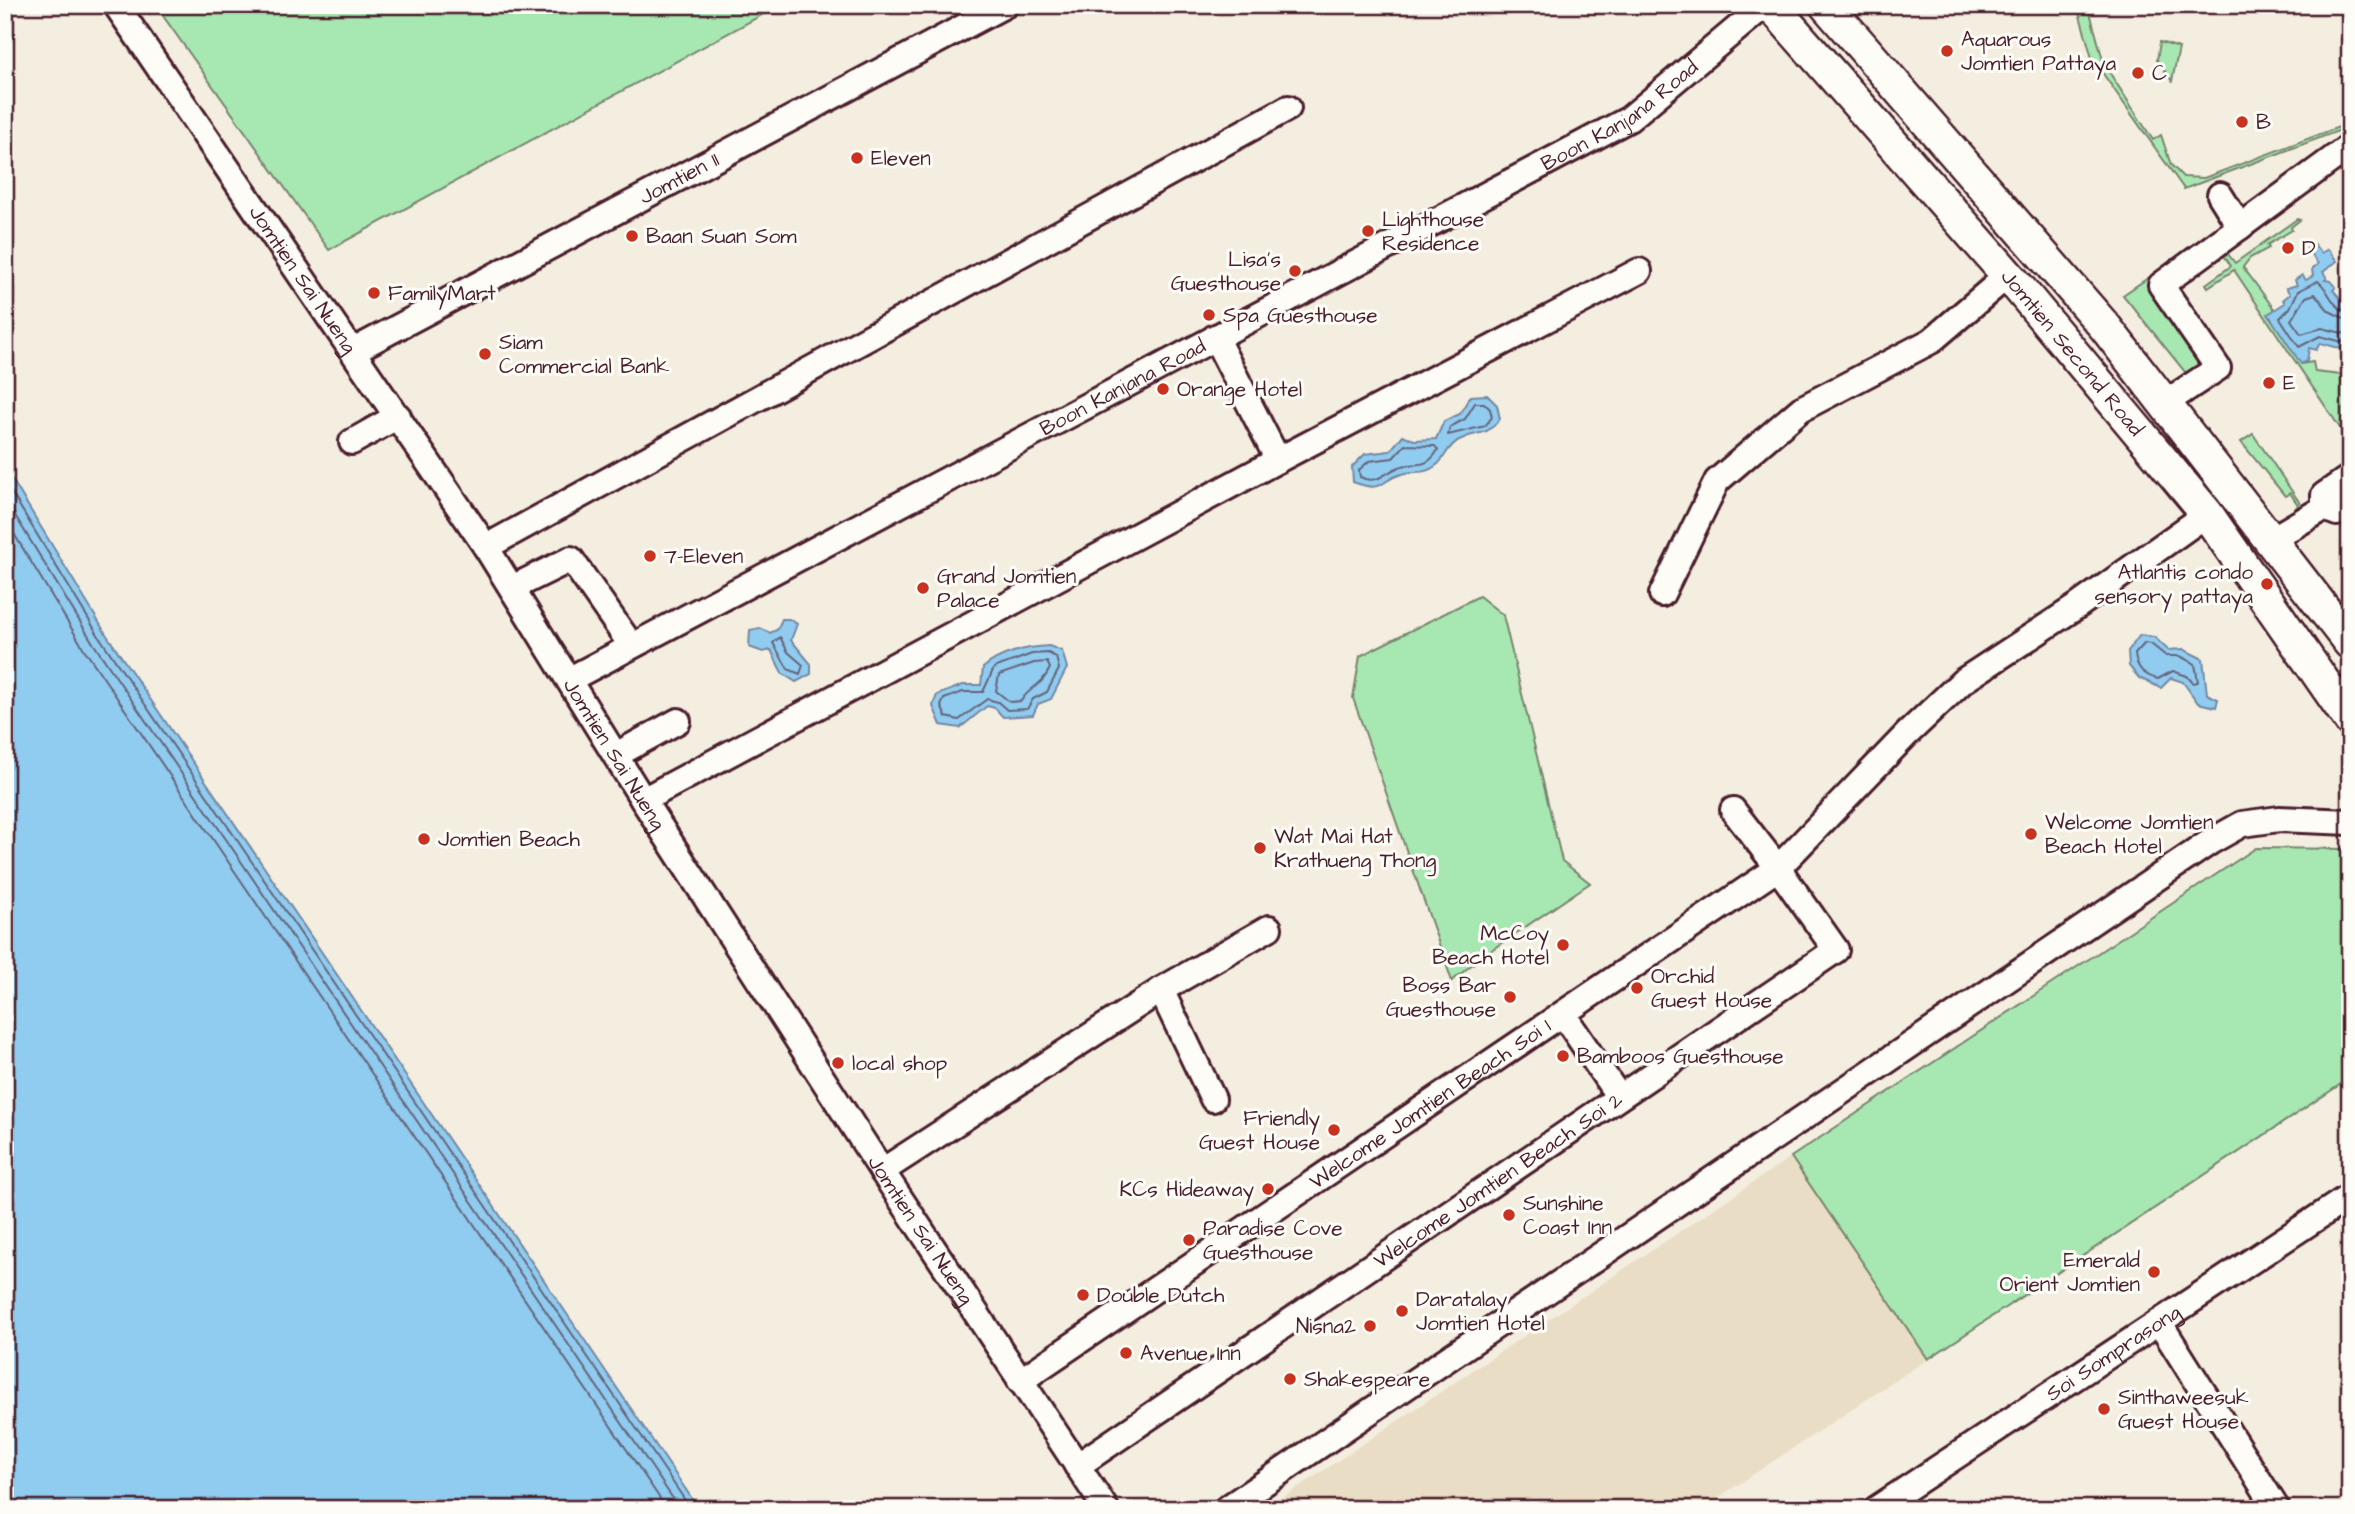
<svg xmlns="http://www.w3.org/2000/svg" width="2355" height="1514" viewBox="0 0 2355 1514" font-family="'Architects Daughter',sans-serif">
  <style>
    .built { fill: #eaddc5 }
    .green { fill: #a7e8b2; stroke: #78846e; stroke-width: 2 }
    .water { fill: #90ccf0; stroke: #7487a1; stroke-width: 2 }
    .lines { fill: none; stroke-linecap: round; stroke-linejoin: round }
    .shore { stroke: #66647a; stroke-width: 2 }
    .minor-casing { stroke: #4a1f2b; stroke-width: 30 }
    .major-casing { stroke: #4a1f2b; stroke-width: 37 }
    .minor { stroke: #fdfcf7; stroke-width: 24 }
    .major { stroke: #fdfcf7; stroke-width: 32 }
    .poi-dot { fill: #c8321e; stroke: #fdfcf7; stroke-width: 2.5 }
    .labels { text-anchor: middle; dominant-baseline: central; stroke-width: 6; stroke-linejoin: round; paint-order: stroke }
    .poi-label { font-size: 21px; fill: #4a1f2b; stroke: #fdfcf7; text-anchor: start }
    .street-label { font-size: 21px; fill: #4a1f2b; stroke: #fdfcf7 }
  </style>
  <rect width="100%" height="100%" fill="#f4eee0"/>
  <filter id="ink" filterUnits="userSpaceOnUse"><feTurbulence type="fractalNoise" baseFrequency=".0143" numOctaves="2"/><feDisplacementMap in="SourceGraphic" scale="14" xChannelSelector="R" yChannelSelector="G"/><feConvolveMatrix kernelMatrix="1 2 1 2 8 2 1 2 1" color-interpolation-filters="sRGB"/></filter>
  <g filter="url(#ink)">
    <!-- built -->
    <path class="built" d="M1791,1157L1928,1359L1701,1509H1266Z"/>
    <!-- green -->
    <path class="green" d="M175,5H780L329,250L161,13Z
      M2077,5H2088L2104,64L2153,140L2161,135L2171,165L2183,177L2204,178L2339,127L2350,118V122L2341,130L2184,189L2092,58Z
      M2160,42L2179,48L2172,81L2157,60Z
      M2297,219L2300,220L2291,227L2292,230L2267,245L2269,248L2250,258L2243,267L2275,310L2269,314L2302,364L2313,362L2315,372L2350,376V406L2347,408L2350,443L2234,270L2208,287L2206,284L2231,266L2221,251L2224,249L2235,263Z
      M2148,278L2206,365L2189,377L2123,295Z
      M2253,434L2304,509L2299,513L2295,509L2298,505L2290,493L2285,496L2241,442Z
      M1479,596L1503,615L1562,861L1590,883L1481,957L1452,981L1353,698L1360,656Z
      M2256,848L2350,849V1078L1928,1359L1791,1157Z"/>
    <!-- water -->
    <path class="water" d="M2314,244L2321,253L2328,249L2337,261L2323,272L2327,278L2325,280L2331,281L2336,287L2333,290L2350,309V351L2320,343L2316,350L2309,348L2307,361L2301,364L2268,314L2285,303L2283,300L2290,294L2286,288L2297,285L2295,280L2302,275L2306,280L2313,276L2312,269L2318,264L2307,249Z
      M1487,395L1497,405L1500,419C1484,439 1479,429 1459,440C1448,446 1446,456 1438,464C1426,475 1416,470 1402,474C1379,480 1385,494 1353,482L1352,467L1365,454L1390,451L1403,435L1414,440L1436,439L1444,421L1460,414L1470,396Z
      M5,468L106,634L699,1509H5Z
      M782,619H789L797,624L791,640L811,664V674L796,682L782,673L771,650L763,652L749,647L750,630L760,628L770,633L777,630Z
      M2140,635L2154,637L2168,650L2183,649L2203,659L2207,694L2218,699L2216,707L2198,703L2183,682L2171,678L2161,688L2139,678L2129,666L2128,651Z
      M1049,646L1062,651L1067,668L1051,699L1038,704L1033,715L1003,717L995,708L987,706L960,728L941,725L933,706L937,695L963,685H981L983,668C1000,653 1027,647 1049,646Z"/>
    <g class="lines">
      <!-- shore -->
      <path class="shore" d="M2350,312C2331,309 2330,290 2318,281L2298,291L2290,308L2280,318L2299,347L2320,336L2350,344
        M2350,321L2329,311L2315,294L2306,297L2291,320L2301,334L2322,328L2350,335
        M1475,403H1484L1490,409L1492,417L1485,426L1448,435L1450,427L1465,419Z
        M1405,445L1435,446L1438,450C1425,472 1414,460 1397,468C1383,474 1376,485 1360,477L1359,470L1369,461L1393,458Z
        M5,482L100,638L691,1509
        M5,499L93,643L680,1509
        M5,519L84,649L667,1509
        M780,637L788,652L803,665L800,674L788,669L773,643Z
        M2145,643L2151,644L2166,656H2180L2195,664L2198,682L2193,683L2187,676L2173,671L2158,679C2145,676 2136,668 2135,654Z
        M1048,653L1056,657L1059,669L1047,692L1033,699L1027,709L1007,710L998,702L987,699L959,720L946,717L941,706L944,699L963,692H983L994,668L1032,654Z
        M1047,662L1050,668C1041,688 1031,685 1021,701L1010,702L996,691L999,675L1034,663Z"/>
      <defs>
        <g id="minor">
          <path id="s1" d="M116,5L486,547L643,800L882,1171L1106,1509"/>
          <path d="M2220,195L2240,227"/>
          <path d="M1215,337L1278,460"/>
          <path id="s2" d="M353,351L1005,5"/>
          <path d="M2165,403L2218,368L2161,285L2350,146"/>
          <path d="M352,442L398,416"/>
          <path d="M2324,508L2337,513L2350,504"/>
          <path d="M2272,539L2324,508V495L2350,477"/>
          <path d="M486,547L1288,108"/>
          <path d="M512,588L571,559L631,645"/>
          <path d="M1662,594L1717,481L1801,409L1931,341L1994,287L2005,273"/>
          <path id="s3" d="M570,679L1629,119L1765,5"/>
          <path d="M616,755L678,721"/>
          <path d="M643,800L1278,460L1639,271"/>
          <path d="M1161,990L1213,1099"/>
          <path d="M1563,1014L1619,1097"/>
          <path d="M882,1171L1161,990L1269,928"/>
          <path d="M2159,1322L2277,1509"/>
          <path id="s4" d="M1020,1381L1778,868L1733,810"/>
          <path id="s5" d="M1077,1466L1836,950L1778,868L1907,734L1963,681L2079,605L2207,514"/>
          <path d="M1226,1509L2210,842L2242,824L2279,819L2350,822"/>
          <path id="s6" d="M1876,1509L2350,1196"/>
        </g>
        <g id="major">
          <path id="s7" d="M1771,5L2019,288L2207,514L2350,720"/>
          <path d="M1826,5L2106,328L2350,643"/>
        </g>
      </defs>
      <!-- minor casing -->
      <use href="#minor" class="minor-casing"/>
      <!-- major casing -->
      <use href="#major" class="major-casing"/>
      <!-- minor -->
      <use href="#minor" class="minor"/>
      <!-- major -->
      <use href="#major" class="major"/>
    </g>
  </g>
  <!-- markers -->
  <g class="poi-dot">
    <circle cx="1947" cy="51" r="7"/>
    <circle cx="2138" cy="73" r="7"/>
    <circle cx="2242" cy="122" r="7"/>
    <circle cx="857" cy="158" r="7"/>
    <circle cx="1368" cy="231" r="7"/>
    <circle cx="632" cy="236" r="7"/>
    <circle cx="2288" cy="248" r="7"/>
    <circle cx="1295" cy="271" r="7"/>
    <circle cx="374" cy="293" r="7"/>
    <circle cx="1209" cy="315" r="7"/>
    <circle cx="485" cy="354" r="7"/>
    <circle cx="2269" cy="383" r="7"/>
    <circle cx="1163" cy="389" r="7"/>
    <circle cx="650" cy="556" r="7"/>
    <circle cx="2267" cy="584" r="7"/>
    <circle cx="923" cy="588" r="7"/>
    <circle cx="2031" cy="834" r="7"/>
    <circle cx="424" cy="839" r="7"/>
    <circle cx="1260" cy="848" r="7"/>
    <circle cx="1563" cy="945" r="7"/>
    <circle cx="1637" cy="988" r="7"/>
    <circle cx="1510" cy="997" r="7"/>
    <circle cx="1563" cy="1056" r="7"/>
    <circle cx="838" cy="1063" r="7"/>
    <circle cx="1334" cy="1130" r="7"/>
    <circle cx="1268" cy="1189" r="7"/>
    <circle cx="1509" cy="1215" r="7"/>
    <circle cx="1189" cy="1240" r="7"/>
    <circle cx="2154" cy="1272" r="7"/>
    <circle cx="1083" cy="1295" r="7"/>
    <circle cx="1402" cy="1311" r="7"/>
    <circle cx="1370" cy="1326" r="7"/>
    <circle cx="1126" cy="1353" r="7"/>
    <circle cx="1290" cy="1379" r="7"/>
    <circle cx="2104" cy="1409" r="7"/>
  </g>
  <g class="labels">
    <!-- poi labels -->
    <g class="poi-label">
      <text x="1961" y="39">Aquarous<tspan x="1961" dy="24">Jomtien Pattaya</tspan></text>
      <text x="2152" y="73">C</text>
      <text x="2256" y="122">B</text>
      <text x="871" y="158">Eleven</text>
      <text x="1382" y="219">Lighthouse<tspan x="1382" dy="24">Residence</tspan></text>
      <text x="646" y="236">Baan Suan Som</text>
      <text x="2302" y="248">D</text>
      <text x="1281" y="259" text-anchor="end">Lisa's<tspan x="1281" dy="24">Guesthouse</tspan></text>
      <text x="388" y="293">FamilyMart</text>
      <text x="1223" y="315">Spa Guesthouse</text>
      <text x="499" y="342">Siam<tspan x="499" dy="24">Commercial Bank</tspan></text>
      <text x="2283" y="383">E</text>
      <text x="1177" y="389">Orange Hotel</text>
      <text x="664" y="556">7-Eleven</text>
      <text x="2253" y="572" text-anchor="end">Atlantis condo<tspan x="2253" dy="24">sensory pattaya</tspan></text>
      <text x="937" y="576">Grand Jomtien<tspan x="937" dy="24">Palace</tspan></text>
      <text x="2045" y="822">Welcome Jomtien<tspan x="2045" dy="24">Beach Hotel</tspan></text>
      <text x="1274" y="836">Wat Mai Hat<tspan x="1274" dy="24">Krathueng Thong</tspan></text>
      <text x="438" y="839">Jomtien Beach</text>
      <text x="1549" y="933" text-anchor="end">McCoy<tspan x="1549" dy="24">Beach Hotel</tspan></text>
      <text x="1651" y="976">Orchid<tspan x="1651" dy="24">Guest House</tspan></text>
      <text x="1496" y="985" text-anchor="end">Boss Bar<tspan x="1496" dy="24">Guesthouse</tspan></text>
      <text x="1577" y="1056">Bamboos Guesthouse</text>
      <text x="852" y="1063">local shop</text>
      <text x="1320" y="1118" text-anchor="end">Friendly<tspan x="1320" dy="24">Guest House</tspan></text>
      <text x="1254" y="1189" text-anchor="end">KCs Hideaway</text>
      <text x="1523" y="1203">Sunshine<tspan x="1523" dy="24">Coast Inn</tspan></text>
      <text x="1203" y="1228">Paradise Cove<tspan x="1203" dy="24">Guesthouse</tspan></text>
      <text x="2140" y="1260" text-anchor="end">Emerald<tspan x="2140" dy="24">Orient Jomtien</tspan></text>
      <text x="1097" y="1295">Double Dutch</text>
      <text x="1416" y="1299">Daratalay<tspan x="1416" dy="24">Jomtien Hotel</tspan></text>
      <text x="1356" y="1326" text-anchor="end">Nisna2</text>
      <text x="1140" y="1353">Avenue Inn</text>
      <text x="1304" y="1379">Shakespeare</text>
      <text x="2118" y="1397">Sinthaweesuk<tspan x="2118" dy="24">Guest House</tspan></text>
    </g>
    <!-- street labels -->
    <g class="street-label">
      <text stroke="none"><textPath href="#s3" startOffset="1192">Boon Kanjana Road</textPath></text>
      <text stroke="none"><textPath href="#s2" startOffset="369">Jomtien 11</textPath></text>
      <text stroke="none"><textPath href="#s1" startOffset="332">Jomtien Sai Nueng</textPath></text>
      <text stroke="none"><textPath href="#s7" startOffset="460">Jomtien Second Road</textPath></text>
      <text stroke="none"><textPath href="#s3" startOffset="625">Boon Kanjana Road</textPath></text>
      <text stroke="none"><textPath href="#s1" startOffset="900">Jomtien Sai Nueng</textPath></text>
      <text stroke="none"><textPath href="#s4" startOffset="495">Welcome Jomtien Beach Soi 1</textPath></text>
      <text stroke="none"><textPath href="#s5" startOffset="509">Welcome Jomtien Beach Soi 2</textPath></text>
      <text stroke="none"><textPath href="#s1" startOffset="1466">Jomtien Sai Nueng</textPath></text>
      <text stroke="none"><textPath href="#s6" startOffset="284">Soi Somprasong</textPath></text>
    </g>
  </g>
  <!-- margin -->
  <rect width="2355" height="1514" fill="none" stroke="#fdfcf7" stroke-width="28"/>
  <rect x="14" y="14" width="2327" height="1486" fill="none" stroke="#4a1f2b" stroke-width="2.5" filter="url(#ink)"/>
</svg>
